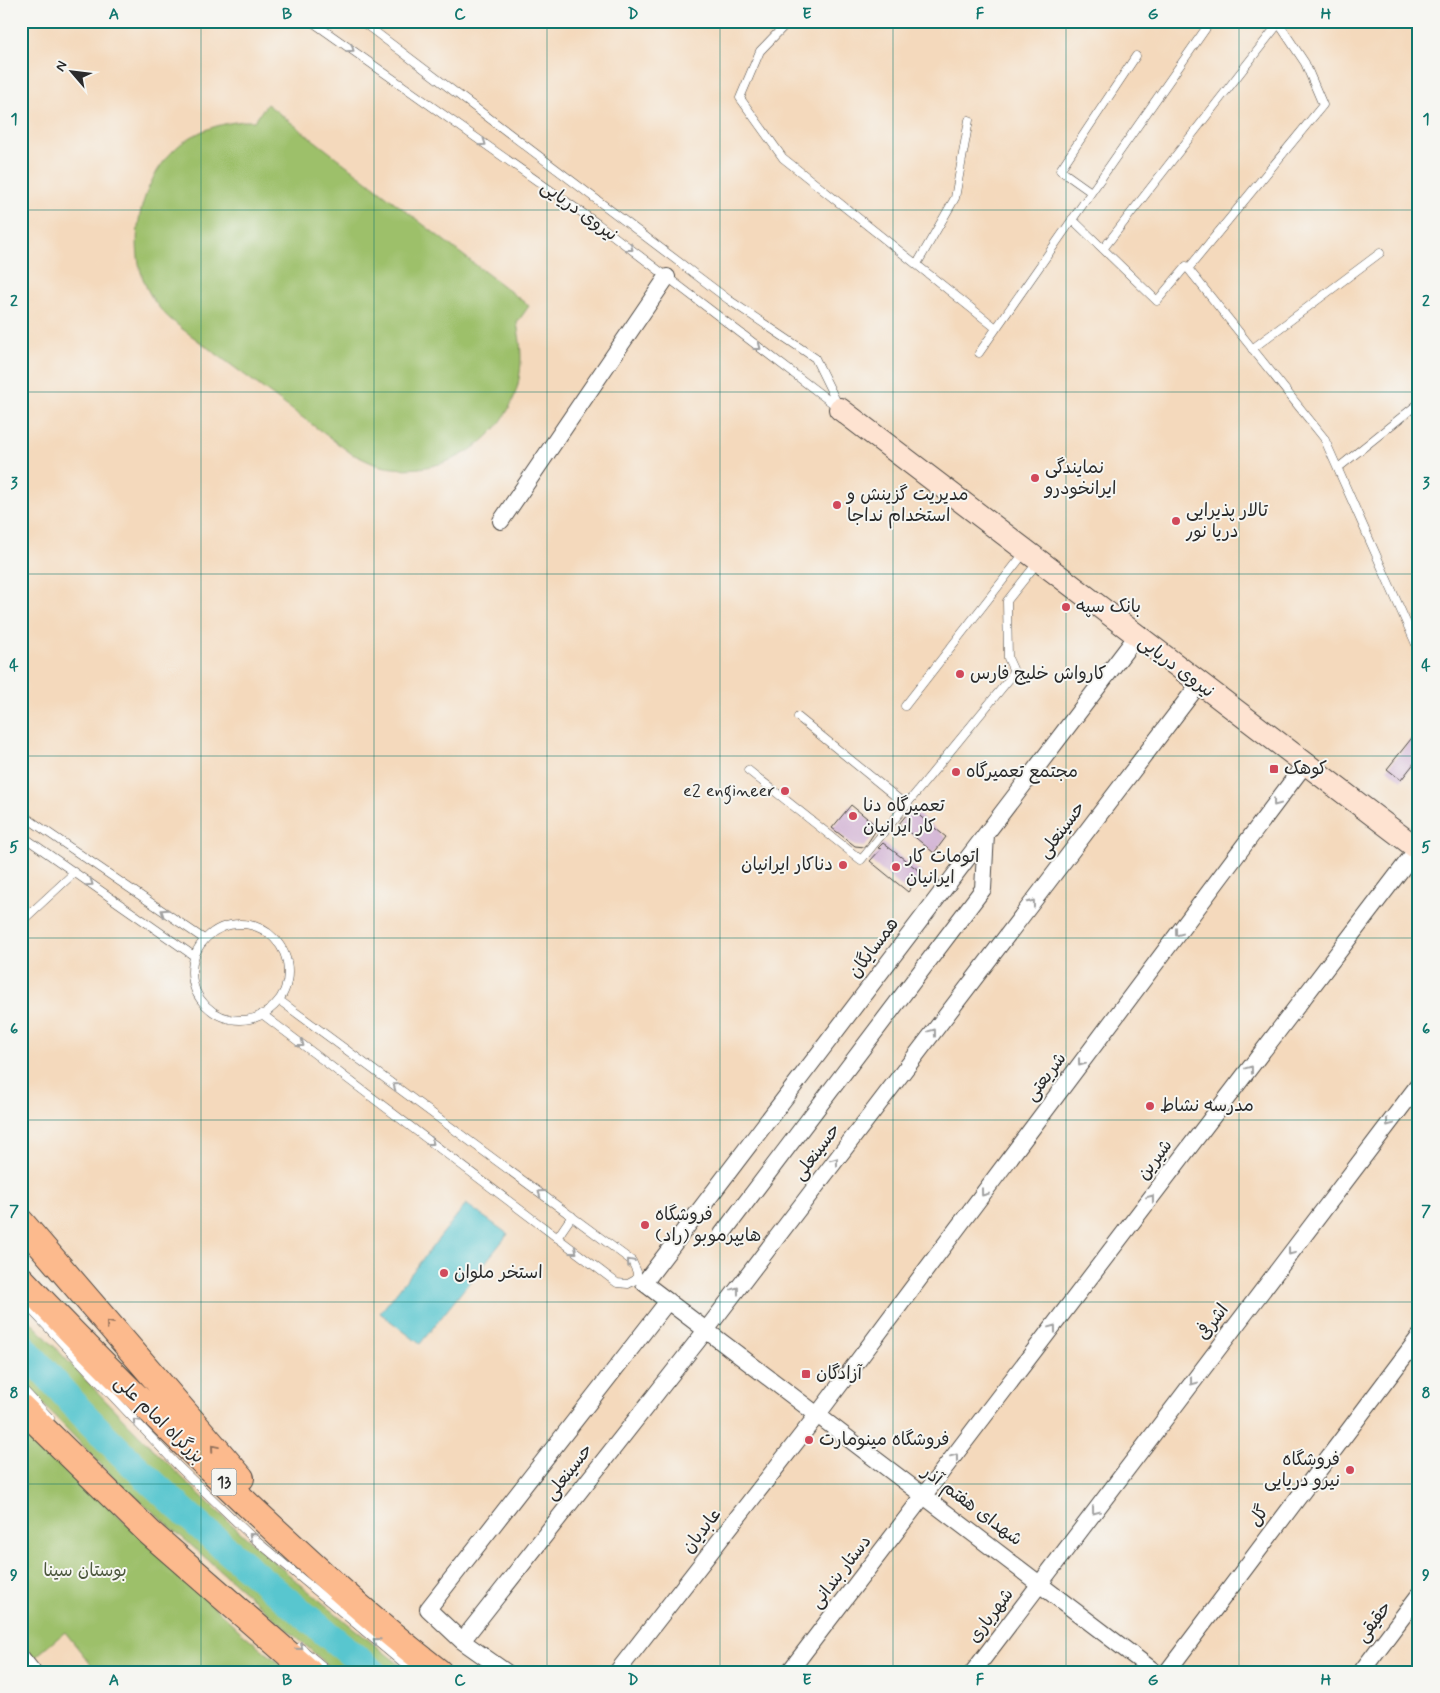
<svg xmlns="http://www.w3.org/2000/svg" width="1440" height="1693" viewBox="0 0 1440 1693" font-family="Mynerve,'Playpen Sans Arabic',sans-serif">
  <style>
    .green { fill: #9dc06a; stroke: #64764a }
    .water { fill: #59c6cf; stroke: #42787d }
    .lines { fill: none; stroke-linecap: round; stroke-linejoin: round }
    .river { stroke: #59c6cf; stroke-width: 28 }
    .building { fill: #caa4ce }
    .service-casing { stroke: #494541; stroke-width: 9 }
    .minor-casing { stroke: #494541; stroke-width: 18 }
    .secondary-casing { stroke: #494541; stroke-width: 24 }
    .trunk-casing { stroke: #494541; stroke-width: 28 }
    .service { stroke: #fff; stroke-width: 8 }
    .minor { stroke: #fff; stroke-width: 16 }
    .secondary { stroke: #fee3d1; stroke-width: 22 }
    .trunk { stroke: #fcba8d; stroke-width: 26 }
    .oneway { stroke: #a0a0a0 }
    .oneway2 { stroke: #94725c }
    .grid { fill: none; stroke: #0f766e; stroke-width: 1; stroke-opacity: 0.55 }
    .poi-dot { fill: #d1495b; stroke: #f6f6f2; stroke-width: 2 }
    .labels { text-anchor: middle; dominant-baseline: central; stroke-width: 4; stroke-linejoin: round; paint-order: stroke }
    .shield { fill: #f6f6f2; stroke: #686867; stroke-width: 1 }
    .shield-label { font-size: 16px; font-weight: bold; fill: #2b2b2b }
    .street-label { font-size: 18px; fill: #2b2b2b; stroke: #f6f6f2 }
    .poi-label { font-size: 18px; fill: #2b2b2b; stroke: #f6f6f2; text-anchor: start }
    .park-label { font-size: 18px; fill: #4d583e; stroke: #f6f6f2 }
    .neatline { fill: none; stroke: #0f766e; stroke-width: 2 }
    .grid-label { font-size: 16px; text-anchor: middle; font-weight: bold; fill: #0f766e }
  </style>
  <rect width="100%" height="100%" fill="#f6f6f2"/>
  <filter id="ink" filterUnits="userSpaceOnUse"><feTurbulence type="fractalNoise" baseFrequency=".02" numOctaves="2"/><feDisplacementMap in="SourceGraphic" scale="10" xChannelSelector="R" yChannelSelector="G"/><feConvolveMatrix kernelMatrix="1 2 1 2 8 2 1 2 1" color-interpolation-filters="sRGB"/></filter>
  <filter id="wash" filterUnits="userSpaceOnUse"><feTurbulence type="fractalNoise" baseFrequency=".0096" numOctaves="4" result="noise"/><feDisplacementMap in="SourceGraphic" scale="20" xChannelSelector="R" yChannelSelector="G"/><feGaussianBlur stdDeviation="1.12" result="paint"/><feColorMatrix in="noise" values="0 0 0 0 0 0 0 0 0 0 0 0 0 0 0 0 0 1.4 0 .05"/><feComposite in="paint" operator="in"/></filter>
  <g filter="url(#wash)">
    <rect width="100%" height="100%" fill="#f4d9bc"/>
    <!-- green -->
    <path class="green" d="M267,104L529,306L517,323C521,343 523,363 518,384C504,445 436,481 377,465C368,462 360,457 352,454L181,328C176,323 169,319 164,313C122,270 133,194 171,153C191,131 226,120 254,121Z
      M21,1311C77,1371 133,1431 193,1488C260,1553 335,1614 409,1672H336L112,1476L21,1381Z
      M21,1423L241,1632L290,1672H146L143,1669L132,1672H97L65,1632L34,1658L21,1643Z"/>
    <!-- water -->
    <path class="water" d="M466,1204L508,1234L420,1344L380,1313Z"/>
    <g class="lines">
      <!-- river -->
      <path class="river" d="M21,1345C41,1367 61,1391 82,1413C171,1507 273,1589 373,1672"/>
    </g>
    <g id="blocks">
      <!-- building -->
      <path class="building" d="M1419,729V757L1401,780L1387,769Z
        M851,805L878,827L865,847L855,846L832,828Z
        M911,809L946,837L934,853L899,824Z
        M883,843L922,873L908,892L870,861L881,849L878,848Z"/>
    </g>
  </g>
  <g filter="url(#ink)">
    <use href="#blocks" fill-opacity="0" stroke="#494541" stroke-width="1"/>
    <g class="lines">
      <defs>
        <path id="service" d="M311,21L598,224L840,409L815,358L729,300L361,21
          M789,21L760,51L740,98L783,158L996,328
          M1091,192L1060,170L1136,56
          M1072,219L1157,301L1186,266L1324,438L1419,651
          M1103,249L1279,23
          M917,264L955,198L969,120
          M1188,269L1323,105L1305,63L1277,21
          M1252,349L1380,253
          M979,353L1211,21
          M1338,468L1419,403
          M905,706L1025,552
          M798,717L906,805
          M748,770L861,860L1011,677L1013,669L1008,658L1007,601L1038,562
          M21,814L204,939
          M21,835L194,956
          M21,922L74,873
          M192 972a48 48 0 1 1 96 0a48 48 0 1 1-96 0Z
          M279,1000L632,1261L637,1272V1279L640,1280
          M262,1014L617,1283L628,1284L637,1279
          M557,1238L572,1216
          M21,1299L178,1466L252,1537L413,1672
          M21,1387L50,1418
          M300,1647L330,1672"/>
        <path id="minor" d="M501,521L667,277
          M1136,637L644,1283L1155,1672
          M722,1234L983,889L986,834
          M462,1641L707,1329L1199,684
          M21,1657L33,1672
          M506,1672L462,1641L428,1609L668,1301
          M617,1672L818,1414L1305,764
          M789,1672L1417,849
          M973,1672L1419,1084
          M1167,1672L1419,1337
          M1361,1672L1419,1595"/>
        <path id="secondary" d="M840,409L1419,850"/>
        <path id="trunk" d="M21,1222L241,1478
          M21,1279C94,1356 169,1430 246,1503C308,1561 371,1620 439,1672
          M21,1407L150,1533L309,1672"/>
      </defs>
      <!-- service casing -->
      <use href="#service" class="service-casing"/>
      <!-- minor casing -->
      <use href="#minor" class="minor-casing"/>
      <!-- secondary casing -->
      <use href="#secondary" class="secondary-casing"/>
      <!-- trunk casing -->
      <use href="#trunk" class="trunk-casing"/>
      <!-- service -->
      <use href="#service" class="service"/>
      <!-- minor -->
      <use href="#minor" class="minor"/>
      <!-- secondary -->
      <use href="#secondary" class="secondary"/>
      <!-- trunk -->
      <use href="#trunk" class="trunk"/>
    </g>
    <!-- one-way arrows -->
    <defs><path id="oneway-chevron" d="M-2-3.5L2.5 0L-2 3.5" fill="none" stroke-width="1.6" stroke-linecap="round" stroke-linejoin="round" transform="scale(1.25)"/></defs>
    <g class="oneway">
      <use href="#oneway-chevron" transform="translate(351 49) rotate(35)"/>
      <use href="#oneway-chevron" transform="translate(483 143) rotate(35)"/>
      <use href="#oneway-chevron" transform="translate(630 248) rotate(37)"/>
      <use href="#oneway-chevron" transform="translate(758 347) rotate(37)"/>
      <use href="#oneway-chevron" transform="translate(1276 803) rotate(127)"/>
      <use href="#oneway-chevron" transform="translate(90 883) rotate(35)"/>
      <use href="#oneway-chevron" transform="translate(1032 903) rotate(-53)"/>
      <use href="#oneway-chevron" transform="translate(164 912) rotate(-146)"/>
      <use href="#oneway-chevron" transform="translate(1178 933) rotate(127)"/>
      <use href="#oneway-chevron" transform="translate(933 1032) rotate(-53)"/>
      <use href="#oneway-chevron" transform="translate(301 1044) rotate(37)"/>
      <use href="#oneway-chevron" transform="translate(1081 1063) rotate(127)"/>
      <use href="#oneway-chevron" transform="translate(1250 1069) rotate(-53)"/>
      <use href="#oneway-chevron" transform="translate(396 1086) rotate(-144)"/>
      <use href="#oneway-chevron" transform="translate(1389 1123) rotate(127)"/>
      <use href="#oneway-chevron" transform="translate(431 1142) rotate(37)"/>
      <use href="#oneway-chevron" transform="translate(835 1161) rotate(-53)"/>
      <use href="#oneway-chevron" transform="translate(541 1193) rotate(-144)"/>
      <use href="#oneway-chevron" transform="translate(984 1193) rotate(127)"/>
      <use href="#oneway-chevron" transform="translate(1151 1198) rotate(-53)"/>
      <use href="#oneway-chevron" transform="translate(574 1251) rotate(38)"/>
      <use href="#oneway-chevron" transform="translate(1291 1252) rotate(127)"/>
      <use href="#oneway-chevron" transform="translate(630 1262) rotate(-131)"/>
      <use href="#oneway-chevron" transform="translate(736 1290) rotate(-53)"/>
      <use href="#oneway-chevron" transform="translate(1053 1328) rotate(-53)"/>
      <use href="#oneway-chevron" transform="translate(1193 1382) rotate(127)"/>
      <use href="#oneway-chevron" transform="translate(136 1422) rotate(-134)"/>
      <use href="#oneway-chevron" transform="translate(955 1457) rotate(-53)"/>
      <use href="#oneway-chevron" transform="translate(1095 1511) rotate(127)"/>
      <use href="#oneway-chevron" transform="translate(252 1536) rotate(-139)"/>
      <use href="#oneway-chevron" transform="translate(376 1641) rotate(-140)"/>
      <use href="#oneway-chevron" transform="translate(300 1647) rotate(40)"/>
    </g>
    <g class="oneway2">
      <use href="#oneway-chevron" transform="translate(109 1324) rotate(-131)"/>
      <use href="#oneway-chevron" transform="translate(214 1448) rotate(-130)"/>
    </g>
  </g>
  <!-- grid -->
  <path class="grid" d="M201,21V1672M374,21V1672M547,21V1672M720,21V1672M893,21V1672M1066,21V1672M1239,21V1672M21,210H1419M21,392H1419M21,574H1419M21,756H1419M21,938H1419M21,1120H1419M21,1302H1419M21,1484H1419"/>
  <!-- markers -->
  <g class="poi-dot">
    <circle cx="1035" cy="478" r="5"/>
    <circle cx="837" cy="505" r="5"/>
    <circle cx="1176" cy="521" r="5"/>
    <circle cx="1066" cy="607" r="5"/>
    <circle cx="960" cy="674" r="5"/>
    <rect x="1269" y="764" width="10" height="10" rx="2.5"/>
    <circle cx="956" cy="772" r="5"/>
    <circle cx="785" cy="791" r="5"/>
    <circle cx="853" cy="816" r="5"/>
    <circle cx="843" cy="865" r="5"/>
    <circle cx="896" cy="867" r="5"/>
    <circle cx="1150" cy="1106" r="5"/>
    <circle cx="645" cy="1225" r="5"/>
    <circle cx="444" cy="1273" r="5"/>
    <rect x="801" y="1369" width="10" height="10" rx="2.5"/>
    <circle cx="809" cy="1440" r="5"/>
    <circle cx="1350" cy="1470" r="5"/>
  </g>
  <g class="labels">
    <!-- shield labels -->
    <rect class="shield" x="211.5" y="1468.5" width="25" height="27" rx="4"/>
    <g class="shield-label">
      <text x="224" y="1482">13</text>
    </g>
    <!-- street labels -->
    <g class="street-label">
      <text transform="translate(579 211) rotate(36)">نیروی دریایی</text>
      <text transform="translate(1176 667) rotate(37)">نیروی دریایی</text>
      <text transform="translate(1062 830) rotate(-53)">حسینعلی</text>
      <text transform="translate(874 948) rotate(-53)">همسایگان</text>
      <text transform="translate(1046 1077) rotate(-53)">شریعتی</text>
      <text transform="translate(817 1152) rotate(-53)">حسینعلی</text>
      <text transform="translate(1155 1160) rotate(-53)">شیرین</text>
      <text transform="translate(1213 1322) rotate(-53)">اشرفی</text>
      <text transform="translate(159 1420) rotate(44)">بزرگراه امام علی</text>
      <text transform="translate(569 1472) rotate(-52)">حسینعلی</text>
      <text transform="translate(972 1506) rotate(37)">شهدای هفتم آذر</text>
      <text transform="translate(1259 1516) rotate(-53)">گل</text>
      <text transform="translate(702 1531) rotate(-52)">عابدیان</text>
      <text transform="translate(841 1572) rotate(-52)">دستار بندانی</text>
      <text transform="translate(991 1616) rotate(-53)">شهریاری</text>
      <text transform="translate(1374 1622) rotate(-53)">حقیقی</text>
    </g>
    <!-- poi labels -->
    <g class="poi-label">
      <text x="1045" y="468">نمایندگی<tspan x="1045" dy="21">ایرانخودرو</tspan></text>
      <text x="847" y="495">مدیریت گزینش و<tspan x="847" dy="21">استخدام نداجا</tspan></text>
      <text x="1186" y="511">تالار پذیرایی<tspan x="1186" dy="21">دریا نور</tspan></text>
      <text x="1076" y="607">بانک سپه</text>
      <text x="970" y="674">کارواش خلیج فارس</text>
      <text x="1284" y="769">کوهک</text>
      <text x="966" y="772">مجتمع تعمیرگاه</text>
      <text x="775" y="791" text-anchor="end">e2 engineer</text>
      <text x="863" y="806">تعمیرگاه دنا<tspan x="863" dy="21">کار ایرانیان</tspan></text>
      <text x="906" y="857">اتومات کار<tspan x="906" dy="21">ایرانیان</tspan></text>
      <text x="833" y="865" text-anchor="end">دناکار ایرانیان</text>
      <text x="1160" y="1106">مدرسه نشاط</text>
      <text x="655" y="1215">فروشگاه<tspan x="655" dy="21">هایپرموبو (راد)</tspan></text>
      <text x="454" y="1273">استخر ملوان</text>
      <text x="816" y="1374">آزادگان</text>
      <text x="819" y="1440">فروشگاه مینومارت</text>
      <text x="1340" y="1460" text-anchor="end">فروشگاه<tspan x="1340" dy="21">نیرو دریایی</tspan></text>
    </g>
    <!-- park labels -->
    <g class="park-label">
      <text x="85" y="1571">بوستان سینا</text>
    </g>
  </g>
  <!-- margin -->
  <rect width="1440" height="1693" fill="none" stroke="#f6f6f2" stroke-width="55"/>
  <!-- north arrow -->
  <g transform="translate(72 72) rotate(298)" stroke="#f6f6f2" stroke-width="4" paint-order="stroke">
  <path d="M0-4L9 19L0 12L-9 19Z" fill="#2b2b2b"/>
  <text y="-8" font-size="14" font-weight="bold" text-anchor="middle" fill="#2b2b2b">N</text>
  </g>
  <rect x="28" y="28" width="1384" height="1638" class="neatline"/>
  <g class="grid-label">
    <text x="114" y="19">A</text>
    <text x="287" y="19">B</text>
    <text x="460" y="19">C</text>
    <text x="633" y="19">D</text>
    <text x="807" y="19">E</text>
    <text x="980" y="19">F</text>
    <text x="1153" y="19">G</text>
    <text x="1326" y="19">H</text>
    <text x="14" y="124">1</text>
    <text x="1426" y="124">1</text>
    <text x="14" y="306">2</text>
    <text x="1426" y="306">2</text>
    <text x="14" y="488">3</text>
    <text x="1426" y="488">3</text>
    <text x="14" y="670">4</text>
    <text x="1426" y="670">4</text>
    <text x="14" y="852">5</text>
    <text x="1426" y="852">5</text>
    <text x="14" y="1034">6</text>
    <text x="1426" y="1034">6</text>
    <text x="14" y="1216">7</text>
    <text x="1426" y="1216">7</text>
    <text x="14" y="1398">8</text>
    <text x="1426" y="1398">8</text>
    <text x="14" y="1580">9</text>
    <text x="1426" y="1580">9</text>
    <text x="114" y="1685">A</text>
    <text x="287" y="1685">B</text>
    <text x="460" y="1685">C</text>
    <text x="633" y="1685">D</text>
    <text x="807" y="1685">E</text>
    <text x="980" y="1685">F</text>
    <text x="1153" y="1685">G</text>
    <text x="1326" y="1685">H</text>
  </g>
</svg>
